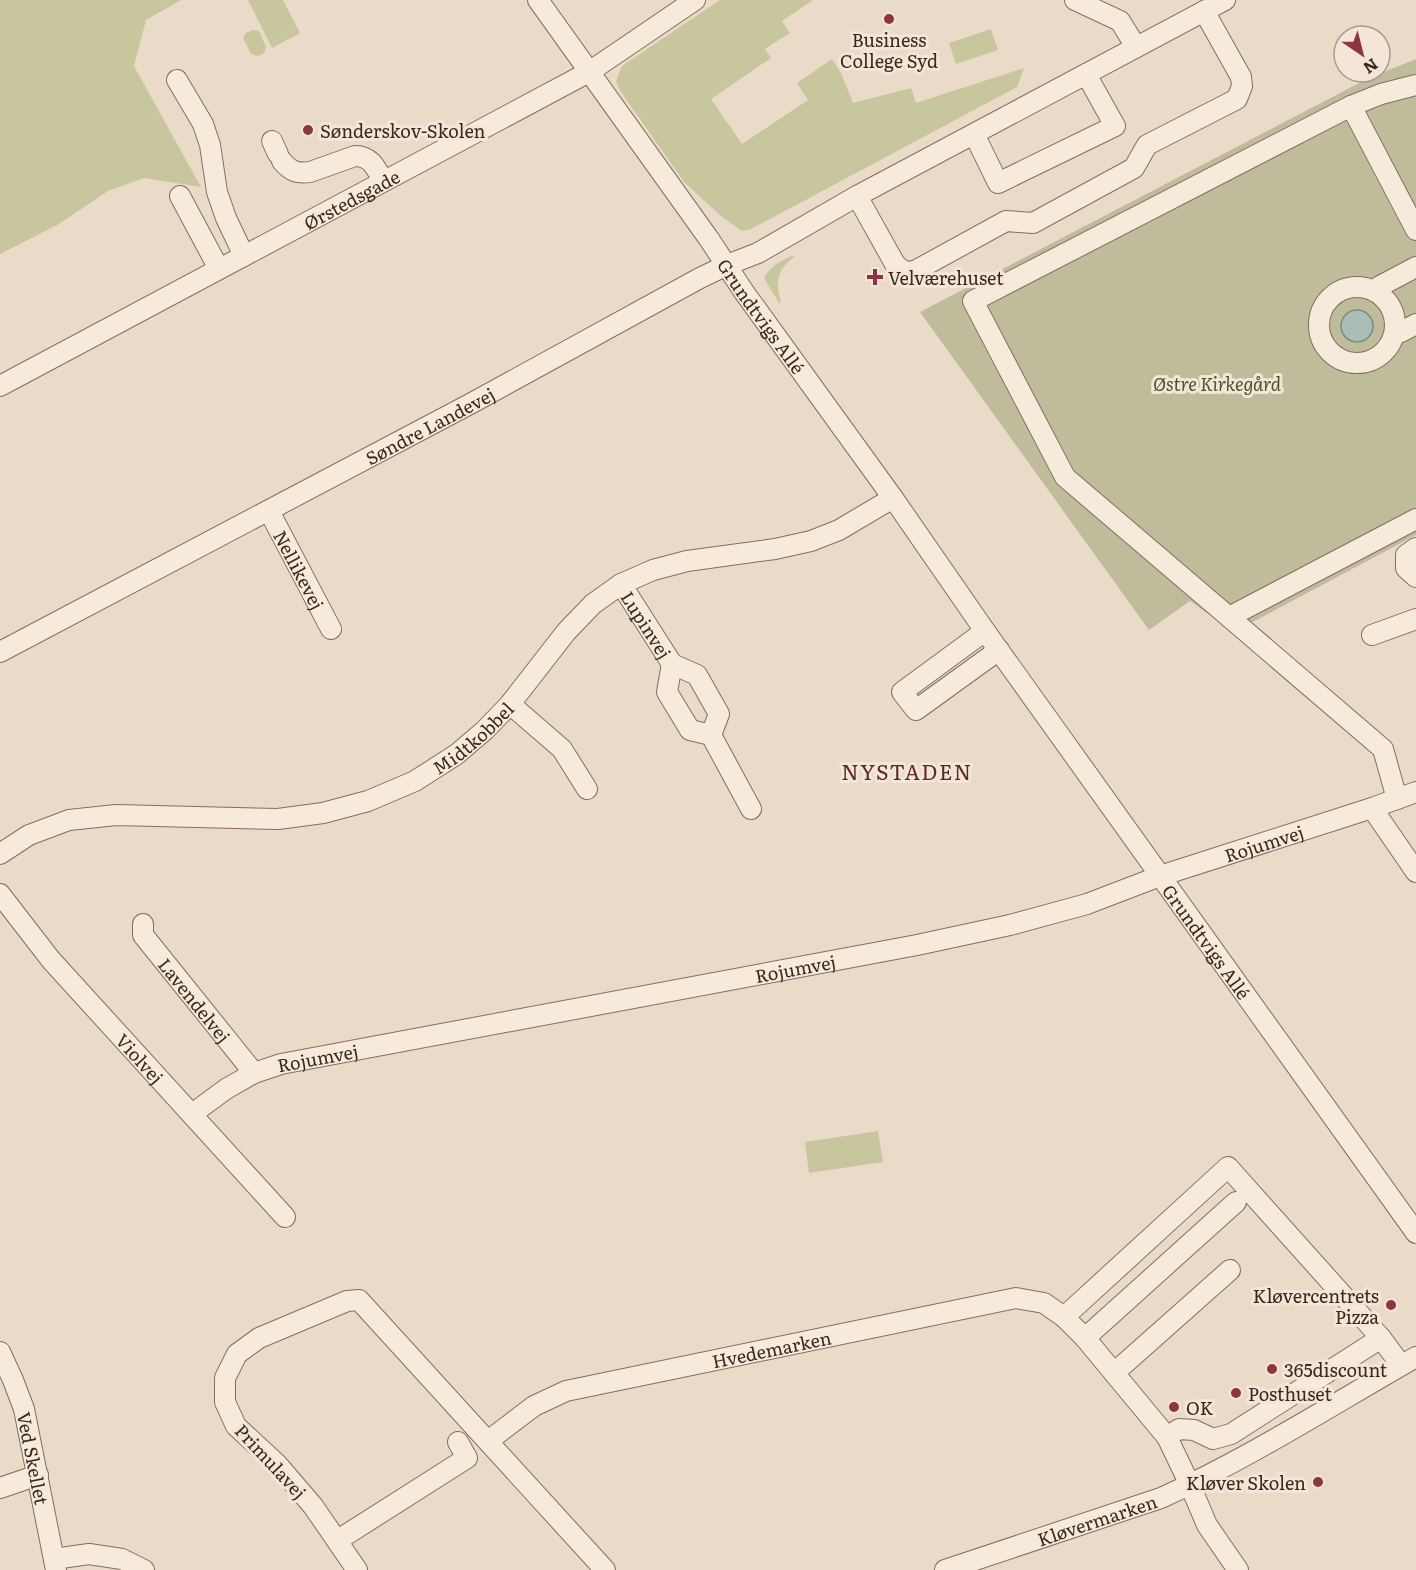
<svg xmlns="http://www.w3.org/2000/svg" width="1416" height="1570" viewBox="0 0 1416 1570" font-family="Literata,serif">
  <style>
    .green { fill: #c8c69d }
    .cemetery { fill: #bebc9b }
    .water { fill: #a9bfb5; stroke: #708d81; stroke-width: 1.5 }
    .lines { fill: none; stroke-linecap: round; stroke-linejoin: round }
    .minor-casing { stroke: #856d5f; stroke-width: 22 }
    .minor { stroke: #f6eadb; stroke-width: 20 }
    .poi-dot { fill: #8e3544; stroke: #f3e6d7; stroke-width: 2 }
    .labels { text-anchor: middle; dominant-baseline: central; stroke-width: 6; stroke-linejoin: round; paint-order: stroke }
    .poi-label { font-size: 18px; fill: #372821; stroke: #f3e6d7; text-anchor: start }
    .street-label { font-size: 18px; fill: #372821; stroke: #f3e6d7 }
    .park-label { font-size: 18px; font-style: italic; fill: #4e512a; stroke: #f3e6d7 }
    .quarter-label { font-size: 21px; letter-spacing: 1.5px; fill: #5f2725; stroke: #f3e6d7 }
  </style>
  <rect width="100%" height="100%" fill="#eadbc9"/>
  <!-- green -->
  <path class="green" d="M0,0H181L146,20L134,66L201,187L144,178L108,191L59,224L0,254Z
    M248,0H283L300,33L272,48Z
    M720,0H813L782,21L790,33L765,49L771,58L711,99L742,144L808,100L797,83L832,59L841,73L853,103L911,88L916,103L1024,68L1017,87L751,229L742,231L721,216L684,182L621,92L616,81L622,66Z
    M991,29L998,50L956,64L949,43Z
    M253,30L259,31L266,47L264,53L258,56L251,54L243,38L246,33Z
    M793,255L794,257C777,270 775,282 781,302L779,303L764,278C770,266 781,261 793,255Z
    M878,1131L883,1162L809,1173L805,1142Z"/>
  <!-- cemetery -->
  <path class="cemetery" d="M1416,59V535L1234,632L1190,601L1149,630L920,312L1369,78Z"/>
  <!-- water -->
  <path class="water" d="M1341 326a16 16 0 1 1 32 0a16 16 0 1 1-32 0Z"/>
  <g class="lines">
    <defs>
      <g id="minor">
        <path id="s1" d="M538,0L709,239L744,292L893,498L985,631L1416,1233"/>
        <path d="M1075,0L1120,21L1136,47"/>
        <path d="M177,80L203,124L210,145L217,192L226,218L244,256"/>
        <path d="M1416,85L1381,94L1351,106L973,301L1065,477L1229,617L1416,519"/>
        <path d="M1351,106L1416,230"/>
        <path d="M974,134L998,183L1115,126L1086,74"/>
        <path d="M272,141L278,154"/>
        <path d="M282,161C290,171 297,174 310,172L355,156C371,156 376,168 383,181"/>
        <path d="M180,196L219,269"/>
        <path d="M857,196L895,264L903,271L913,272L1006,221L1033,223L1134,168L1147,145L1237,99L1242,86L1241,77L1204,11"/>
        <circle cx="1357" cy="325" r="38"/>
        <path d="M1375,291L1380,286L1416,267"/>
        <path d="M1395,332H1401L1416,324"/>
        <path id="s2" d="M0,386L589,72L695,0"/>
        <path id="s3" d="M269,511L331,629"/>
        <path d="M1416,548L1406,555V568L1416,577"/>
        <path id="s4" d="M621,584L672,664L697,675L719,714L711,735L751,809"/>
        <path d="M1229,617L1383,749L1397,799"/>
        <path d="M985,631L902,692L916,710L999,650"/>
        <path d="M1372,635L1416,619"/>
        <path id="s5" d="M0,652L470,404L700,278L727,265L758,253L857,196L1225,0"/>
        <path d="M672,664L667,692L690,730L711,735"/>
        <path d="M510,704L562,749L587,789"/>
        <path d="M1372,808L1416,872"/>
        <path id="s6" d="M0,854L29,835L69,820L116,815L278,819L323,813L368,801L415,781L457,754L485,730L510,704L566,632L593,604L621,584L653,570L687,561L775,549L811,541L839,530L893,498"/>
        <path id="s7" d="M0,894L51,960L285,1217"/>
        <path id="s8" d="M143,924V935L254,1073"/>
        <path id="s9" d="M192,1114L226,1089L254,1073L281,1064L917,945L1010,925L1087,904L1160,876L1372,808L1416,792"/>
        <path d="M1064,1317L1228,1167L1381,1338L1401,1365"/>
        <path d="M1085,1338L1236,1202"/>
        <path id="s10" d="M0,1352L13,1380L24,1409L56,1570"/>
        <path d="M1114,1373L1230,1270"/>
        <path d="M1167,1437L1179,1429L1194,1430L1213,1439L1231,1434L1381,1338"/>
        <path id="s11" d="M488,1441L534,1406L566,1391L1016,1298L1044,1303L1064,1317L1085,1338L1167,1437L1190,1485L1207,1525L1238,1570"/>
        <path d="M0,1488L38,1475"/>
        <path d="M338,1540L467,1458L458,1442"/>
        <path d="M54,1559L89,1554L122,1559L144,1570"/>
        <path d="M357,1570L313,1506L277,1464L236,1426L225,1402V1378L237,1354L259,1338L347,1301L359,1300L605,1570"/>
        <path id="s12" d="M945,1570L1161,1498C1249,1458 1332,1405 1416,1357"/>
      </g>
    </defs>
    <!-- minor casing -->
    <use href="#minor" class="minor-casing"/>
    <!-- minor -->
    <use href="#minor" class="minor"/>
  </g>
  <!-- markers -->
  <g class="poi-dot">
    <circle cx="889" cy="19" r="6"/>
    <circle cx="308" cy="130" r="6"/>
    <path d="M872 268h6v6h6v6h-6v6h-6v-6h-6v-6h6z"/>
    <circle cx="1391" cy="1305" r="6"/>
    <circle cx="1272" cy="1369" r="6"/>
    <circle cx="1236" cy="1393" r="6"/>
    <circle cx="1174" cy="1407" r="6"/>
    <circle cx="1318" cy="1482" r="6"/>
  </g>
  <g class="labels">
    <!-- poi labels -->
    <g class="poi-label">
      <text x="889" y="39" text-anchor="middle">Business<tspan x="889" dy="21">College Syd</tspan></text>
      <text x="320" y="130">Sønderskov-Skolen</text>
      <text x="888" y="277">Velværehuset</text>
      <text x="1379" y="1295" text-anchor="end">Kløvercentrets<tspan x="1379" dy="21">Pizza</tspan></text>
      <text x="1284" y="1369">365discount</text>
      <text x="1248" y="1393">Posthuset</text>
      <text x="1186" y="1407">OK</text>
      <text x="1306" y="1482" text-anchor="end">Kløver Skolen</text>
    </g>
    <!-- street labels -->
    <g class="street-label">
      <text stroke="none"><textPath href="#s2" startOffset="398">Ørstedsgade</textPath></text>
      <text stroke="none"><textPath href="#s1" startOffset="387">Grundtvigs Allé</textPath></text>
      <text stroke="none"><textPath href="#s5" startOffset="486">Søndre Landevej</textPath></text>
      <text stroke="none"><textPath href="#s3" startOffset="66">Nellikevej</textPath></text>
      <text stroke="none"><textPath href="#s4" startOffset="48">Lupinvej</textPath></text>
      <text stroke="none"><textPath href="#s6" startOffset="502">Midtkobbel</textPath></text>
      <text stroke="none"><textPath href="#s9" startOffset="1112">Rojumvej</textPath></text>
      <text stroke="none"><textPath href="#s1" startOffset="1155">Grundtvigs Allé</textPath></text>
      <text stroke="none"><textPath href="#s9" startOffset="626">Rojumvej</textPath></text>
      <text stroke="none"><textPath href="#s8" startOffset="94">Lavendelvej</textPath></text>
      <text stroke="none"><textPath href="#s7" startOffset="216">Violvej</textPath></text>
      <text stroke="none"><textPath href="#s9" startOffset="140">Rojumvej</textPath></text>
      <text stroke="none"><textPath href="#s11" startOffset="303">Hvedemarken</textPath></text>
      <text stroke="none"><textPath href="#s10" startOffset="112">Ved Skellet</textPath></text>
      <text transform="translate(271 1461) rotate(47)">Primulavej</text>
      <text stroke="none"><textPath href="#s12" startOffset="160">Kløvermarken</textPath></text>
    </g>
    <!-- park labels -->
    <g class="park-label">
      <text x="1217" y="383">Østre Kirkegård</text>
    </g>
    <!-- quarter labels -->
    <g class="quarter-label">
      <text x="907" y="770">NYSTADEN</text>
    </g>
  </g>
  <!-- north arrow -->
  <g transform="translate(1362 54) rotate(145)"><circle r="28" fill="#f3e6d7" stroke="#a89a8e" stroke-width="1.5"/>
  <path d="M0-4.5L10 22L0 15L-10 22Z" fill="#8e3544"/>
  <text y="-9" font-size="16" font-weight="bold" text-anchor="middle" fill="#372821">N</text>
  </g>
</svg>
